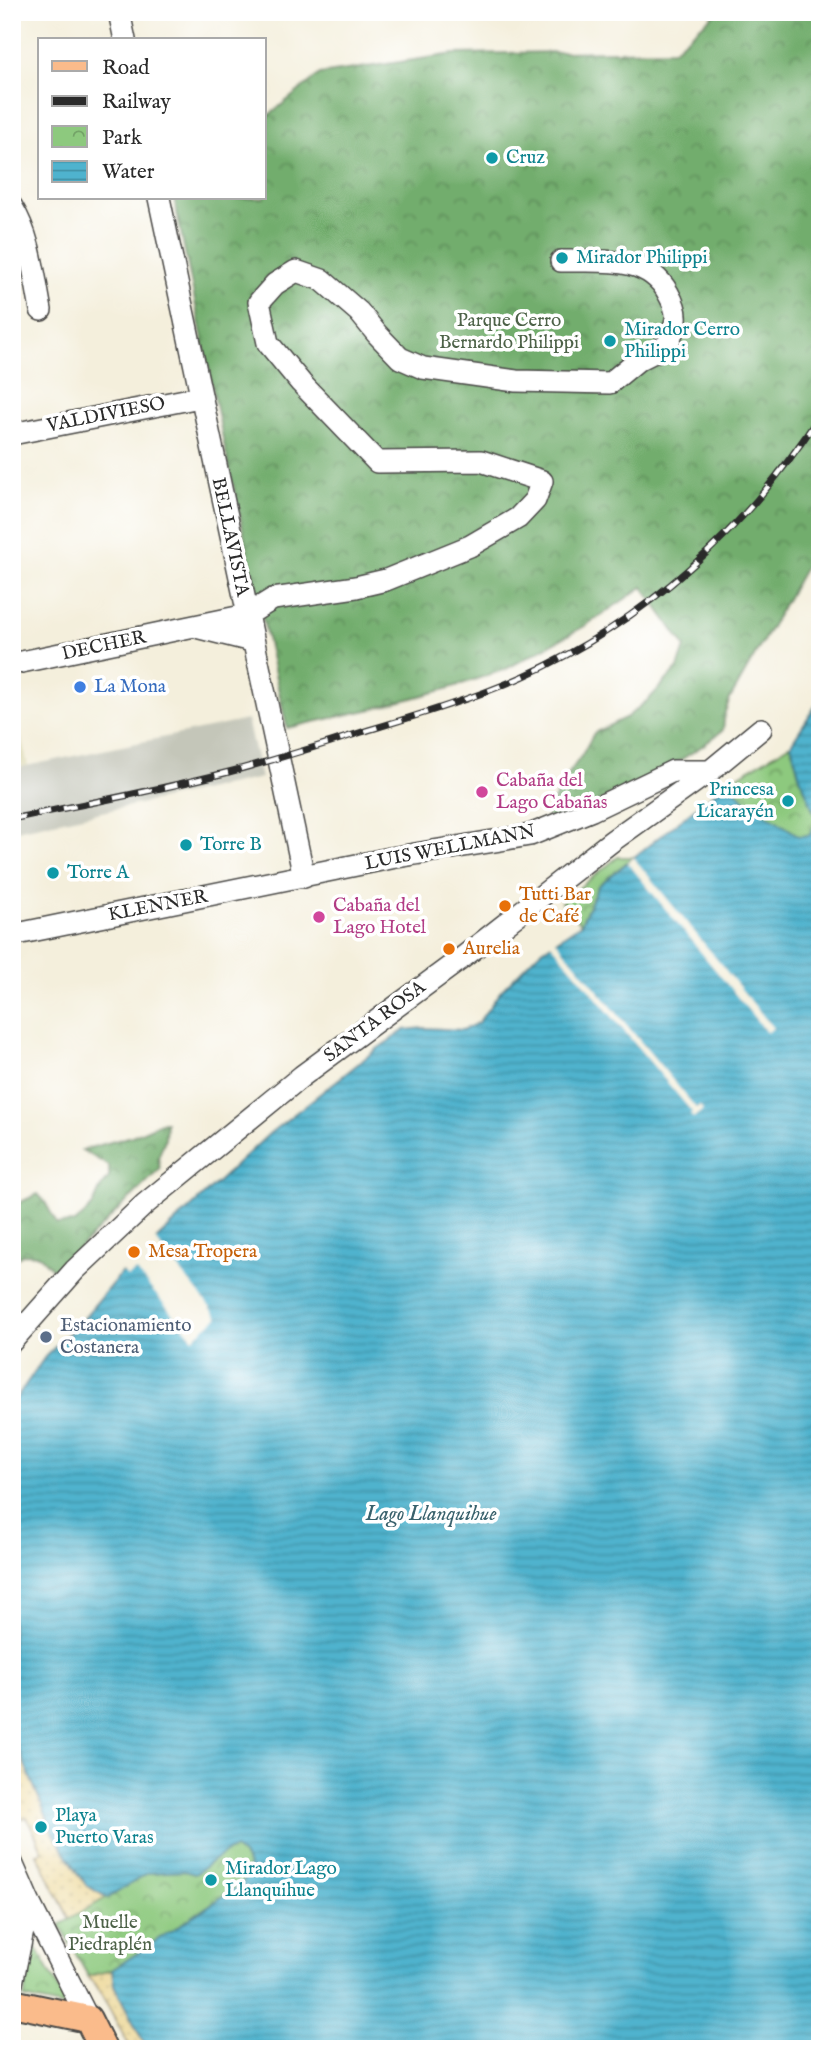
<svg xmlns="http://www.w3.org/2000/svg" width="832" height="2061" viewBox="0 0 832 2061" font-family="'IM FELL English',serif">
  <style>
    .built { fill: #e0ddbb }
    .industrial { fill: #c4c6b9 }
    .forest { fill: url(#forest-crowns); stroke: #4e6c4c; stroke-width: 2 }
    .sand { fill: url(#sand-dots); stroke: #8c8264; stroke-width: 2 }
    .park { fill: url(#park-crowns); stroke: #5c7a54; stroke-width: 2 }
    .water { fill: url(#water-rules); stroke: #3d6f7c; stroke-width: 2 }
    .pier { fill: #f4efdc }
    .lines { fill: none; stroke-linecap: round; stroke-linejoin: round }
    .minor-casing { stroke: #494846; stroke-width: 24 }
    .major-casing { stroke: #494846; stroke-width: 30 }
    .minor { stroke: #fff; stroke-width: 21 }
    .major { stroke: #fabb8b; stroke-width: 26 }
    .rail-casing { stroke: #2b2b2b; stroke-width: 7 }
    .rail { stroke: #fff; stroke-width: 4.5; stroke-dasharray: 13; stroke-linecap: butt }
    .culture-dot { fill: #0f9aa8; stroke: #fff; stroke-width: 2.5 }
    .shop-dot { fill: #3f7fe0; stroke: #fff; stroke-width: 2.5 }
    .hotel-dot { fill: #d1479c; stroke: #fff; stroke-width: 2.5 }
    .food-dot { fill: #e8710a; stroke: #fff; stroke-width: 2.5 }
    .service-dot { fill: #5c6f8a; stroke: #fff; stroke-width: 2.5 }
    .labels { text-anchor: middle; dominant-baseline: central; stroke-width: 7; stroke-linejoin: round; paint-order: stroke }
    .culture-label { font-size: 19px; fill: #0d838f; stroke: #fff; text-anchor: start }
    .park-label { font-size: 19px; fill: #4d6248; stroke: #fff }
    .street-label { font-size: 19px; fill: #2b2b2b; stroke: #fff }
    .shop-label { font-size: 19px; fill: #366cbe; stroke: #fff; text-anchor: start }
    .hotel-label { font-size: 19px; fill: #b23c85; stroke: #fff; text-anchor: start }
    .food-label { font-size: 19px; fill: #c56008; stroke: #fff; text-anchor: start }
    .service-label { font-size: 19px; fill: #4e5e75; stroke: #fff; text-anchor: start }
    .water-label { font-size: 21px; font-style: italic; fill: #39616c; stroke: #fff }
  </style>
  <defs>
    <pattern id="forest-crowns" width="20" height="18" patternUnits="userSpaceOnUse" patternTransform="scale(1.75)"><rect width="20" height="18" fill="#72ad6d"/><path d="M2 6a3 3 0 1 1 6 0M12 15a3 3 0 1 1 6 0" fill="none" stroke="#5e8d5a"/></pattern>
    <pattern id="sand-dots" width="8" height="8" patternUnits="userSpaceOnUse" patternTransform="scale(1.75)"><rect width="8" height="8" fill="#eeda9e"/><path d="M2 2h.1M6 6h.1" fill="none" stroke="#cb8" stroke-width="1.8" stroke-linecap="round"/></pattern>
    <pattern id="park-crowns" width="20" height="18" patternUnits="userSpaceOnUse" patternTransform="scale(1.75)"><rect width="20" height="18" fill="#8dc97e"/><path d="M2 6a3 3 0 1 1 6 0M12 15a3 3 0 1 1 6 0" fill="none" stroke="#73a367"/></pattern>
    <pattern id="water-rules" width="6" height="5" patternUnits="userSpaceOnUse" patternTransform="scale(1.75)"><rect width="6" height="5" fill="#4fb3ce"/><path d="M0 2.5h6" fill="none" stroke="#4292a7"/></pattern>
  </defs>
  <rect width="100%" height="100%" fill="#fff"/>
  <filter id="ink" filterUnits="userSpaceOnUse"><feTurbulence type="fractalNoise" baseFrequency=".0143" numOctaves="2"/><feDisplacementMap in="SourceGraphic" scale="14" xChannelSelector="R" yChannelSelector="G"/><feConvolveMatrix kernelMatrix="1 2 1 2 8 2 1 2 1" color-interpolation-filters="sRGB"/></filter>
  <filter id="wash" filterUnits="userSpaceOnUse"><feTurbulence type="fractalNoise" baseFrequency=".00686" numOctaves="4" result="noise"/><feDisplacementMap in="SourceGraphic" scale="28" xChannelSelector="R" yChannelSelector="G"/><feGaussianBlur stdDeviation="1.57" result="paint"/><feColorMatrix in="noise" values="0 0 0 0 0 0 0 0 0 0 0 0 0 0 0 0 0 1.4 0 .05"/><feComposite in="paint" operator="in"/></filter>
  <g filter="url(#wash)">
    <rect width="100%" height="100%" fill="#f4efdc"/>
    <!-- built -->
    <path class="built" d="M12,698L28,766L12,769Z"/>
    <!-- industrial -->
    <path class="industrial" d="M247,720L261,778L12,831V769Z"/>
    <!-- forest -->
    <path class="forest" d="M717,12H820V541L730,699L725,712L723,730C677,769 618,791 564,818H547L552,804L564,780L582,755L594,733L627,717L649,699L678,668L685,647L643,587L585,626L506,669L450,688L372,709L287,728L224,444L174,198H264V119L320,74L454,54L673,50Z
      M163,1122H166L165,1139L158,1158L160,1169L55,1272L39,1255L24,1254L12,1262V1206L38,1194L45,1202L57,1224L75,1223L92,1207L100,1189L109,1177V1166L82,1150L132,1136Z"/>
    <!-- sand -->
    <path class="sand" d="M12,1734L54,1834L86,1885L108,1898L70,1920L37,1854L43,1851L27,1817L20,1819L12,1801Z
      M112,1970L114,1985L147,2049H131L102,1995L88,1976Z"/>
    <!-- park -->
    <path class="park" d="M791,744L799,774L815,815V826L809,836H799L744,799L728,782Z
      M618,857H633L598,886L581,924L561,902Z
      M234,1849L243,1855L249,1865L246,1879L240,1885L112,1970L88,1976L60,1925L148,1873L184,1871L195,1874C208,1866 219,1852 234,1849Z
      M36,1946L69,2008L24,1998Z"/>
    <!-- water -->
    <path class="water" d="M820,699V2049H147L114,1985L112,1970L240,1885L246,1878L249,1865L243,1855L234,1849C219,1853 208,1866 195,1874L184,1871L148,1873L108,1898L86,1885L54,1834L12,1734V1404L45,1357L82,1320L122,1272L270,1133L377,1049L405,1030L424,1028L463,1030L478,1023L501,991L538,953L581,924L598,886L728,782L744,799L799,836L809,835L815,826V815L799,774L791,744Z"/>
    <!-- pier -->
    <path class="pier" d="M633,857L773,1028L767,1033L627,862Z
      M554,938L696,1108L700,1106L703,1110L693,1118L690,1114L692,1112L549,941Z
      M154,1238L218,1317L193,1338L136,1271L127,1277L120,1269Z"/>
  </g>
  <g filter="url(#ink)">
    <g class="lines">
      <defs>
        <path id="minor" d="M119,12L125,40
          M159,198L304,877
          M12,207C31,238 34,275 41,310
          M12,434L200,397
          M200,628L252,641
          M12,664L247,615L273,599L356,587L386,580L470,546L518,518L535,500L542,481L481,461L377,462L301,383L268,343L259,302L275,284L296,271L322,280L359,312L377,334L400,358L423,368L516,381L610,383L638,360L668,345C670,337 675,327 676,319C677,311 672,300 668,293C648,254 599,262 561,261
          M12,935L391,858L530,835L592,810L673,771H710
          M12,1341L75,1270L145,1204L302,1076L462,958L612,841L710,771L761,729
          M12,1863L29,1902L88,2019
          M12,1983L29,1902"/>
        <path id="major" d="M12,2003L88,2019L103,2049"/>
      </defs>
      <!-- minor casing -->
      <use href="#minor" class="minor-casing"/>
      <!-- major casing -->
      <use href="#major" class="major-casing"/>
      <!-- minor -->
      <use href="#minor" class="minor"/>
      <!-- major -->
      <use href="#major" class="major"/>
      <defs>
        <path id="rail" d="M12,819C83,804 155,791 225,773C271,761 316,747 362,732C415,716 470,700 522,677C645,622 747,529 820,415"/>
      </defs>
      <!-- rail casing -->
      <use href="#rail" class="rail-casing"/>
      <!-- rail -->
      <use href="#rail" class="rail"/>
    </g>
  </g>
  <!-- markers -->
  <g class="culture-dot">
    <circle cx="492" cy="158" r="7"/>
    <circle cx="562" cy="258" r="7"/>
    <circle cx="610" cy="341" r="7"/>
    <circle cx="788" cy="801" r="7"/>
    <circle cx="186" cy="845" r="7"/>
    <circle cx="53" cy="873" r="7"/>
    <circle cx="41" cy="1827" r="7"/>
    <circle cx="211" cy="1880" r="7"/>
  </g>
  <circle class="shop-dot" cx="80" cy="687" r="7"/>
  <g class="hotel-dot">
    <circle cx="482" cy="792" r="7"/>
    <circle cx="319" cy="917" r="7"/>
  </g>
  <g class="food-dot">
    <circle cx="505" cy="906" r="7"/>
    <circle cx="449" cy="949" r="7"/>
    <circle cx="134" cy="1252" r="7"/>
  </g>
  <circle class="service-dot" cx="46" cy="1337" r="7"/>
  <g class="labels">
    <!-- culture labels -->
    <g class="culture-label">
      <text x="506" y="158">Cruz</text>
      <text x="576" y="258">Mirador Philippi</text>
      <text x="624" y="330">Mirador Cerro<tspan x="624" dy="22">Philippi</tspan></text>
      <text x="774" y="790" text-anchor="end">Princesa<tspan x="774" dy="22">Licarayén</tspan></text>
      <text x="200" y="845">Torre B</text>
      <text x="67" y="873">Torre A</text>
      <text x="55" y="1816">Playa<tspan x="55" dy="22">Puerto Varas</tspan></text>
      <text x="225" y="1869">Mirador Lago<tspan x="225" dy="22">Llanquihue</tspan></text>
    </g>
    <!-- park labels -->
    <g class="park-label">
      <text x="509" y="321">Parque Cerro<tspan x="509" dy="22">Bernardo Philippi</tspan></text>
      <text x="110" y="1923">Muelle<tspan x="110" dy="22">Piedraplén</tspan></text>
    </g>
    <!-- street labels -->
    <g class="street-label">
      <text transform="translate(106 415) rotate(-11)">VALDIVIESO</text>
      <text transform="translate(230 537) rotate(78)">BELLAVISTA</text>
      <text transform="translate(104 646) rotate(-12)">DECHER</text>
      <text transform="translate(450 848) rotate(-11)">LUIS WELLMANN</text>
      <text transform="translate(158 906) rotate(-11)">KLENNER</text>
      <text transform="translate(375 1022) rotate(-37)">SANTA ROSA</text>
    </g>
    <!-- shop labels -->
    <g class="shop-label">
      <text x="94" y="687">La Mona</text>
    </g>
    <!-- hotel labels -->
    <g class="hotel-label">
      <text x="496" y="781">Cabaña del<tspan x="496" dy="22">Lago Cabañas</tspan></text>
      <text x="333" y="906">Cabaña del<tspan x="333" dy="22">Lago Hotel</tspan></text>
    </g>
    <!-- food labels -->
    <g class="food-label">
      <text x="519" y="895">Tutti Bar<tspan x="519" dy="22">de Café</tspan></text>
      <text x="463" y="949">Aurelia</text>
      <text x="148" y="1252">Mesa Tropera</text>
    </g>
    <!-- service labels -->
    <g class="service-label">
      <text x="60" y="1326">Estacionamiento<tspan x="60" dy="22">Costanera</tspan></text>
    </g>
    <!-- water labels -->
    <g class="water-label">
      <text x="431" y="1514">Lago Llanquihue</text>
    </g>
  </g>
  <!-- margin -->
  <rect width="832" height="2061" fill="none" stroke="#fff" stroke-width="42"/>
  <!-- legend -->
  <rect x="38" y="38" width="228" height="161" fill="#ffffff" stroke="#aaaaaa" stroke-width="2"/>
  <rect x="52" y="61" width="35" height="10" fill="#fabb8b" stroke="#aaaaaa" stroke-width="2"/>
  <text x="102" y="74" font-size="21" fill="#2b2b2b">Road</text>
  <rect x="52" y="96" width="35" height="10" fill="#2b2b2b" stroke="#aaaaaa" stroke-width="2"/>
  <text x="102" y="108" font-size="21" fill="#2b2b2b">Railway</text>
  <rect x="52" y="126" width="35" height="21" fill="url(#park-crowns)" stroke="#aaaaaa" stroke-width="2"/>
  <text x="102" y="144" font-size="21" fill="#2b2b2b">Park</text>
  <rect x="52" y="161" width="35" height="21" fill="url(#water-rules)" stroke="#aaaaaa" stroke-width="2"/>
  <text x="102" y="178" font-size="21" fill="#2b2b2b">Water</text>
</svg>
